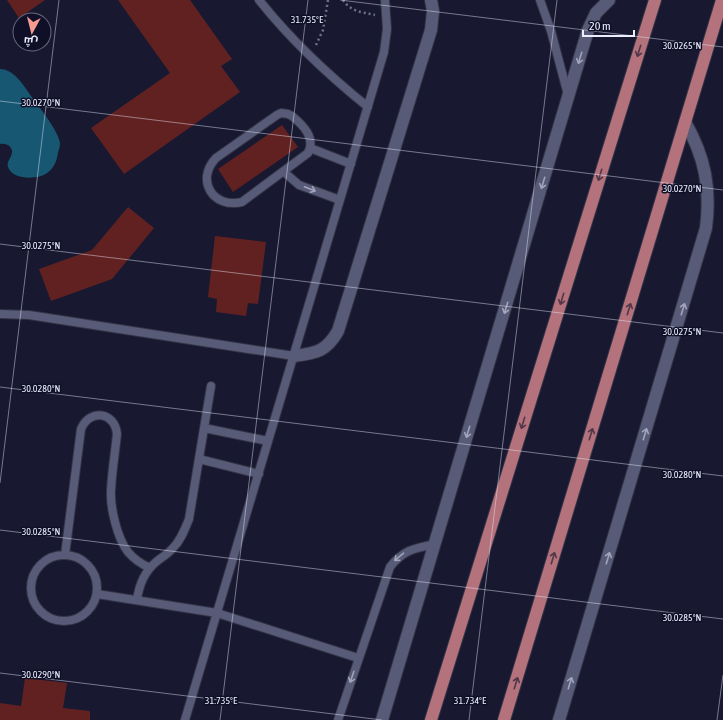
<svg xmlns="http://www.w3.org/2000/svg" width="723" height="720" viewBox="0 0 723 720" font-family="'Asap Condensed',Cairo,sans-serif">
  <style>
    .water { fill: #185771 }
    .building { fill: #622121 }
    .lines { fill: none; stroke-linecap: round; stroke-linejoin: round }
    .service-casing { stroke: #333346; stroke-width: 10 }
    .minor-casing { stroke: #333346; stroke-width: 14 }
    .tertiary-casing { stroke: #333346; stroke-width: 14 }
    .primary-casing { stroke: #333346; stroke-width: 14 }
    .path { stroke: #717288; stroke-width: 2.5; stroke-dasharray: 2 3; stroke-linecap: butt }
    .service { stroke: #585b77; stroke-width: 8 }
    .minor { stroke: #585b77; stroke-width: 12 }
    .tertiary { stroke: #585b77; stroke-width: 12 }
    .primary { stroke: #b4727c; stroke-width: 12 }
    .oneway { stroke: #513749 }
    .oneway2 { stroke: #a2a4bb }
    .ticks { fill: none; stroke: #eceeff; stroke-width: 1; stroke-opacity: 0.45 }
    .ticks-label { font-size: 10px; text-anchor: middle; fill: #eceeff; stroke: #0f1027; stroke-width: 3; stroke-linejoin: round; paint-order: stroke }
  </style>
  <rect width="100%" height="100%" fill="#181931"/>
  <!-- water -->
  <path class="water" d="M0,69C14,69 24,86 31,96C39,107 58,130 60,143C60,146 59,150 58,152C57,161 54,168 47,173C38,180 12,180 8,167C6,161 13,157 12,150C10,145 6,143 0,144Z"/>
  <!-- building -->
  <path class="building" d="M7,0H45L19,18Z
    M118,0H190L232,59L221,66L240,92L124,174L91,128L170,73Z
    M282,125L298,147L233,192L218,169Z
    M128,207L154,228L112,279L51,301L39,269L92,250Z
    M215,236L266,242L258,304L248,303L246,316L216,312L217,299L208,297Z
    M25,678L67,683L63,708L90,711V720H0V703L21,706Z"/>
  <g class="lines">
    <defs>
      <path id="service" d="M259,0C291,40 328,75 368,107
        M540,0L551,31L568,95
        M281,113L288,114L292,116C303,125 316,138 308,153L242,202C213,209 195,180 216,158L277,115Z
        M310,148L351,164
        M284,172L299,185L340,200
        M0,314L29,315L294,356
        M204,428L268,441
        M199,459L259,474
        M65,555L81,429C90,408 115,412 117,434C115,453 112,471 111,490C110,507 117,538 128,552C134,559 141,564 150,568
        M31 588a33 33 0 1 1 66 0a33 33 0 1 1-66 0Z
        M97,594L217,613L358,658
        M137,600C139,585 144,572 156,562C162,557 168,554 173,548C181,540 185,529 189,519L211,386
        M185,720L384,52L387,29L385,0
        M338,720L390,567C403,550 415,548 435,544"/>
      <path id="minor" d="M294,356C316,353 326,352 338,331L431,30L433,11L431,0"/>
      <path id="tertiary" d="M382,720L588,30L596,13L609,0
        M559,720L706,228C711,188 705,157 685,122"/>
      <path id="primary" d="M431,720L655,0
        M504,720L722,0"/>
    </defs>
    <!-- service casing -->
    <use href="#service" class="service-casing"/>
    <!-- minor casing -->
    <use href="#minor" class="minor-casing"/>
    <!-- tertiary casing -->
    <use href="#tertiary" class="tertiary-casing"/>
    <!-- primary casing -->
    <use href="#primary" class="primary-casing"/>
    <!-- path -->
    <path class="path" d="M343,0C351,12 362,12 375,15
      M316,45L323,30L328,0"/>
    <!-- service -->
    <use href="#service" class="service"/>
    <!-- minor -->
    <use href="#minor" class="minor"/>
    <!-- tertiary -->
    <use href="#tertiary" class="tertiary"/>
    <!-- primary -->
    <use href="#primary" class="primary"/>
  </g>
  <!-- one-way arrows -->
  <defs><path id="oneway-shaft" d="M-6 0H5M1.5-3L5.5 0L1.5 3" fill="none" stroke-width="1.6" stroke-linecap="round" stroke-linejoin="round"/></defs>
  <g class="oneway">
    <use href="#oneway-shaft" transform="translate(639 51) rotate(107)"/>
    <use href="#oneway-shaft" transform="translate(600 175) rotate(107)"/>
    <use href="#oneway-shaft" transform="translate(562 299) rotate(107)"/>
    <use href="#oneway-shaft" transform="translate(629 309) rotate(-73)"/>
    <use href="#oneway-shaft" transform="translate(523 423) rotate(107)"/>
    <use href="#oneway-shaft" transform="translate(591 434) rotate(-73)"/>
    <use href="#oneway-shaft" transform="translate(553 558) rotate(-73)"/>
    <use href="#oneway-shaft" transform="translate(516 683) rotate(-73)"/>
  </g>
  <g class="oneway2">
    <use href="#oneway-shaft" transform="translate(580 58) rotate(107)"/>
    <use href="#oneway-shaft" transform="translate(543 183) rotate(107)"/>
    <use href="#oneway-shaft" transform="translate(310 189) rotate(21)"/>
    <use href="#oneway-shaft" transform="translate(506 308) rotate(107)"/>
    <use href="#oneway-shaft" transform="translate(683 309) rotate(-73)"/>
    <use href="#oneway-shaft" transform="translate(468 432) rotate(107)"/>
    <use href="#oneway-shaft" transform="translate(645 434) rotate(-73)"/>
    <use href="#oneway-shaft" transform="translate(399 557) rotate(140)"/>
    <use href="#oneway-shaft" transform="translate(608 558) rotate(-73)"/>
    <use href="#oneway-shaft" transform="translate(352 677) rotate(109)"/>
    <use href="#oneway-shaft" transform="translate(570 683) rotate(-73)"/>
  </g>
  <!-- ticks -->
  <path class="ticks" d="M340,0L723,47M0,101L723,190M0,244L723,333M0,387L723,476M0,483L59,0M0,530L723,619M0,673L382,720M220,720L308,0M469,720L557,0M717,720L723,675"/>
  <g class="ticks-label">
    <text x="307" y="23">31.735°E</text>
    <text x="682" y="49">30.0265°N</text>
    <text x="41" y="106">30.0270°N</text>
    <text x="682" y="192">30.0270°N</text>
    <text x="41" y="249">30.0275°N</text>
    <text x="682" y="335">30.0275°N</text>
    <text x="41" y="392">30.0280°N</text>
    <text x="682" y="478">30.0280°N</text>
    <text x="41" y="535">30.0285°N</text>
    <text x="682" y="621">30.0285°N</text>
    <text x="41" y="678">30.0290°N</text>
    <text x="221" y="704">31.735°E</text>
    <text x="470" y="704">31.734°E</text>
  </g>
  <!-- north arrow -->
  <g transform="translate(32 32) rotate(187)"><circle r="19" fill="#0f1027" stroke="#67697d"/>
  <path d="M0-3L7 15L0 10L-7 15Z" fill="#f59c91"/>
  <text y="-6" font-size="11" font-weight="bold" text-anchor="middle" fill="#eceeff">ش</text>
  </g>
  <!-- scale -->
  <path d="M583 30v6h51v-6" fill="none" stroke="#eceeff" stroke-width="2"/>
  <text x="589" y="30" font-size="12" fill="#eceeff" stroke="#0f1027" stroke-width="3" paint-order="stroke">20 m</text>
</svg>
